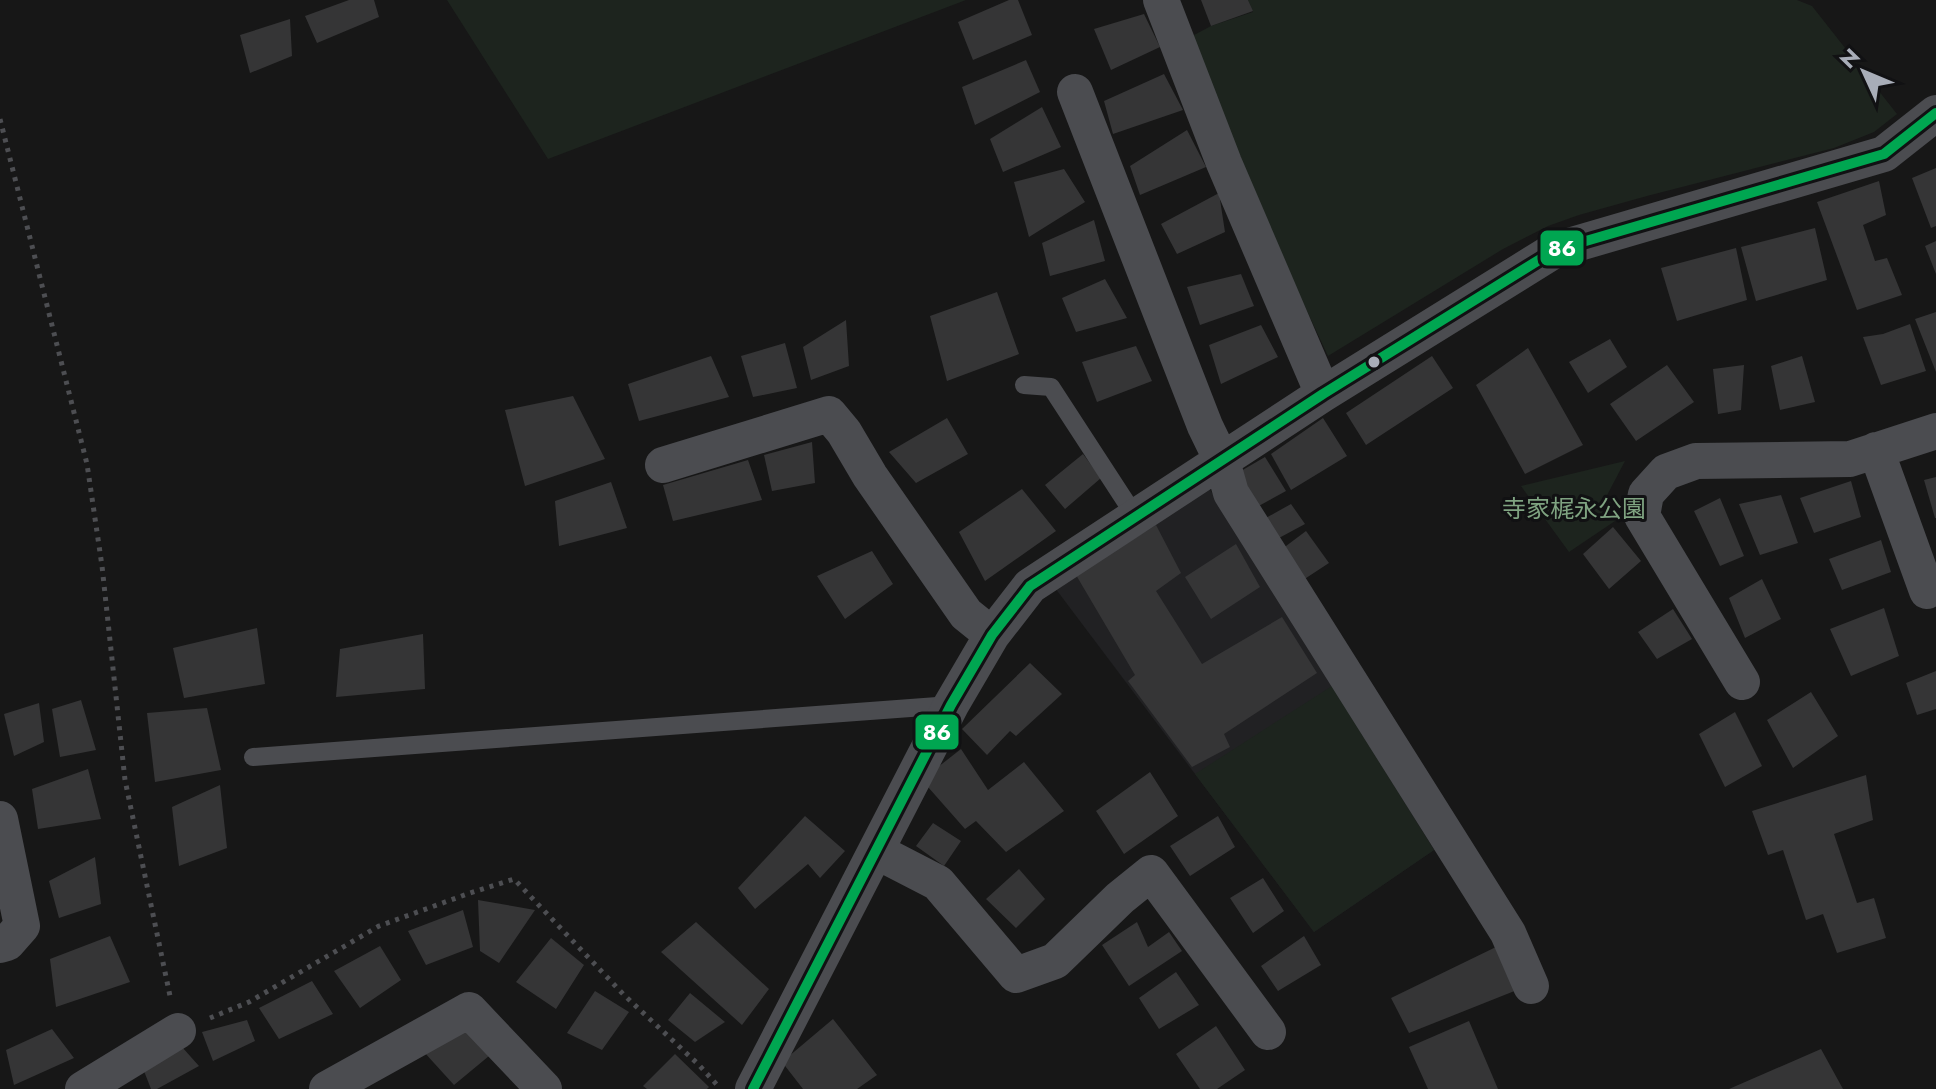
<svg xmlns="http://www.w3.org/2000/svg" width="1936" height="1089" viewBox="0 0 1936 1089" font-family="Jost,'Noto Sans JP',sans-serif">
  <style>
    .built { fill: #212123 }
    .green { fill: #1d241e }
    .building { fill: #353536 }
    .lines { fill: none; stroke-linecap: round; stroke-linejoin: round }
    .path { stroke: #4d4e52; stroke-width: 5; stroke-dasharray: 4 6; stroke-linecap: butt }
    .lane { stroke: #4b4c50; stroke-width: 18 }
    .street { stroke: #4b4c50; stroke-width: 36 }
    .bus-1-casing { stroke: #111113; stroke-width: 16 }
    .bus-1 { stroke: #00a651; stroke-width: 10 }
    .bus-dot { fill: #a8adb8; stroke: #111113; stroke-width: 3 }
    .labels { text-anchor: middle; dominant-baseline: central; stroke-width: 6; stroke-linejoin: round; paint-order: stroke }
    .park-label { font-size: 24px; fill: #7fa381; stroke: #111113 }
    .line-badge { stroke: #111113; stroke-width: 3 }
    .badge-label { font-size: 22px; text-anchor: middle; font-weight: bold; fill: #fff }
  </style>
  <rect width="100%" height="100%" fill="#171717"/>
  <!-- built -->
  <path class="built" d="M1209,488L1434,850L1314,932L1052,584Z"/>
  <!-- green -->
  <path class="green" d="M447,0H966L548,159Z
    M1248,0H1797L1812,6L1897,114L1874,132L1834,148L1647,196L1579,215L1548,226L1503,249L1328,356L1181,42L1211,26L1253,12Z
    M1625,461L1604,501L1618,519L1569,552L1521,486Z
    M1332,686L1434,850L1314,932L1195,774Z"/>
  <!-- building -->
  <path class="building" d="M349,0H374L379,17L317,43L305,16Z
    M1009,0H1018L1032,35L973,60L958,22Z
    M1201,0H1248L1253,11L1211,26Z
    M1144,14L1160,47L1111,70L1094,29Z
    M290,19L292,56L250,73L240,35Z
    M1026,60L1040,92L975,125L962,87Z
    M1164,74L1183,110L1113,134L1104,101Z
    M1042,107L1061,147L1003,172L990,139Z
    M1187,130L1206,167L1140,195L1130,166Z
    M1936,168V226L1931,228L1912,178Z
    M1064,169L1085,202L1029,237L1014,182Z
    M1879,181L1886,215L1863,225L1875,261L1887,258L1902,295L1857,310L1817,202Z
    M1219,193L1225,232L1177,254L1161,224Z
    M1094,220L1105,261L1050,276L1042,243Z
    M1815,228L1827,280L1756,301L1741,247Z
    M1936,241V274L1925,246Z
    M1736,248L1747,300L1677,321L1661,268Z
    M1241,274L1254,306L1200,325L1187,287Z
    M1105,279L1127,318L1076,332L1062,298Z
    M997,292L1019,354L947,381L930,316Z
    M1936,312V372L1915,319Z
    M846,320L849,366L811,380L803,347Z
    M1910,324L1926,371L1881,385L1863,337L1883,334Z
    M1261,325L1278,357L1221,384L1209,345Z
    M1610,339L1627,367L1588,393L1569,362Z
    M785,343L797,388L753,397L741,356Z
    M1136,346L1152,381L1097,402L1082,362Z
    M1528,348L1583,445L1525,474L1476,385Z
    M711,356L729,397L639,421L628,384Z
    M1432,356L1453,388L1366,445L1346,413Z
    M1802,356L1815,402L1780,410L1771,366Z
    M1667,365L1694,402L1636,441L1610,404Z
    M1744,365L1741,410L1718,414L1713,369Z
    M573,396L605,459L525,486L505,410Z
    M947,418L968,454L916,483L889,452Z
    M1323,418L1347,456L1291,490L1271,454Z
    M812,442L815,483L772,491L764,455Z
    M1083,454L1101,478L1065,509L1045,485Z
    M1265,457L1286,491L1255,508L1234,475Z
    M748,460L762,500L673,521L663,485Z
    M1936,477V518H1935L1924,480Z
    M1851,481L1861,517L1814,533L1800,498Z
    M611,482L627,528L559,546L555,501Z
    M1022,489L1056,531L985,581L959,532Z
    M1781,495L1798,543L1760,555L1739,504Z
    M1720,498L1744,556L1720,566L1694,511Z
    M1291,504L1305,524L1279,538L1264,519Z
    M1156,525L1181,573L1156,591L1202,664L1282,617L1317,673L1224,734L1230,747L1192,767L1128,681L1135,675L1076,575Z
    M1613,527L1641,561L1609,589L1583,554Z
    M1306,531L1329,563L1300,582L1282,549Z
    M1881,540L1891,572L1842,590L1829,559Z
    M1236,544L1260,587L1211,619L1185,577Z
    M872,551L893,584L845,619L817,576Z
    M1762,579L1781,619L1745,638L1729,598Z
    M1884,608L1899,656L1851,676L1830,629Z
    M1673,609L1692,639L1657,659L1638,632Z
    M257,628L265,684L184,698L173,648Z
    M423,634L425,689L336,697L340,649Z
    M1030,663L1062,694L1016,736L1010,731L987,755L962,729Z
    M1936,671V709L1917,715L1906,683Z
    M1811,692L1838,736L1793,768L1767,720Z
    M81,700L96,750L60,757L52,709Z
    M39,703L44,742L14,756L4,714Z
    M207,708L221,770L155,782L147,713Z
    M1735,712L1762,766L1725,787L1699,734Z
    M961,749L988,790L1024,762L1064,811L1006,852L976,821L965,829L928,787L938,767Z
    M88,769L101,819L38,829L32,789Z
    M1150,772L1178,816L1124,854L1096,811Z
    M1866,775L1873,820L1834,834L1857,903L1874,898L1886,938L1837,953L1823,914L1806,920L1783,850L1768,855L1752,811Z
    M220,785L227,848L179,866L172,807Z
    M805,816L845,851L820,878L808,864L755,909L738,888Z
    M1218,816L1235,847L1190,876L1170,846Z
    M933,823L961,841L944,866L916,846Z
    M95,857L101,904L59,918L49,881Z
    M1019,869L1045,899L1016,928L986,899Z
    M1263,878L1284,911L1253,933L1230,898Z
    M478,900L535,910L499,963L480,951Z
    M463,910L473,947L426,965L408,931Z
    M696,922L769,989L742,1025L661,952Z
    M1137,922L1148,947L1169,932L1182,951L1129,986L1102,945Z
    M110,936L130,982L56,1007L50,959Z
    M1304,936L1321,965L1278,991L1261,966Z
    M551,938L584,965L556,1009L516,982Z
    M380,946L401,980L360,1008L334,971Z
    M1498,946L1517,990L1409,1033L1391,998Z
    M1176,972L1199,1005L1159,1029L1139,998Z
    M312,981L333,1014L279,1039L259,1008Z
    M595,991L629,1012L602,1050L567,1033Z
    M690,993L725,1022L695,1042L668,1020Z
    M833,1019L877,1075L857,1089H803L782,1062Z
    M247,1020L255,1041L213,1061L202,1032Z
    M1469,1021L1498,1089H1428L1409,1047Z
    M468,1023L495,1051L454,1085L424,1052Z
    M1216,1026L1245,1070L1217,1089H1200L1176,1054Z
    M52,1029L74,1058L14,1085L6,1050Z
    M182,1047L199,1066L157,1089H151L142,1066Z
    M1821,1049L1843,1089H1729Z
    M675,1054L709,1087L707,1089H647L643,1086Z"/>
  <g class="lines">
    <!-- path -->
    <path class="path" d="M0,119L87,464L102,566L125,780L170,996
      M210,1018L249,1002L379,926L470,893L514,879L624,995L699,1065L718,1086"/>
    <!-- lane -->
    <path class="lane" d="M1024,385L1051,387L1135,516
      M253,757L951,705"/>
    <!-- street -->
    <path class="street" d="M1161,0L1224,163L1323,394
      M1075,92L1205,426L1222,461L1231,493L1508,933L1531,986
      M1876,450L1927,591
      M663,465L829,414L844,432L870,476L966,614L992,635
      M1742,682L1642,516L1646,494L1666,472L1696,461L1850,459L1936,431
      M0,819L22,926L7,943L0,945
      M876,851L938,883L1016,975L1055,961L1120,898L1151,873L1268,1032
      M83,1089L178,1031
      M327,1089L469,1010L544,1089
      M753,1089L951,705L992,635L1030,586L1323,394L1555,250L1884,154L1936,113"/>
    <defs>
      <path id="bus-1" d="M753,1089L951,705L992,635L1030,586L1323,394L1555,250L1884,154L1936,113"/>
    </defs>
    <!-- bus-1 casing -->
    <use href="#bus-1" class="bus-1-casing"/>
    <!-- bus-1 -->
    <use href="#bus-1" class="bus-1"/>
  </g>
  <!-- markers -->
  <circle class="bus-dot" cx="1374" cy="362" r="7"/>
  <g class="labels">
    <!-- park labels -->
    <g class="park-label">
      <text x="1574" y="508">寺家梶永公園</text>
    </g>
  </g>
  <g class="line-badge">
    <rect x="1539" y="229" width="46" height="38" rx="8" fill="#00a651"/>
    <rect x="914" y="713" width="46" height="38" rx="8" fill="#00a651"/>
  </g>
  <g class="badge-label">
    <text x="1562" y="256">86</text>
    <text x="937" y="740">86</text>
  </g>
  <!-- north arrow -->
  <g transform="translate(1864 72) rotate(314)" stroke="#111113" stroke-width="6" paint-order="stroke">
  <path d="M0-6L14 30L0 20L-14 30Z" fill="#a8adb8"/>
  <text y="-12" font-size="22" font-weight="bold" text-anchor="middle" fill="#a8adb8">N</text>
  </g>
</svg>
